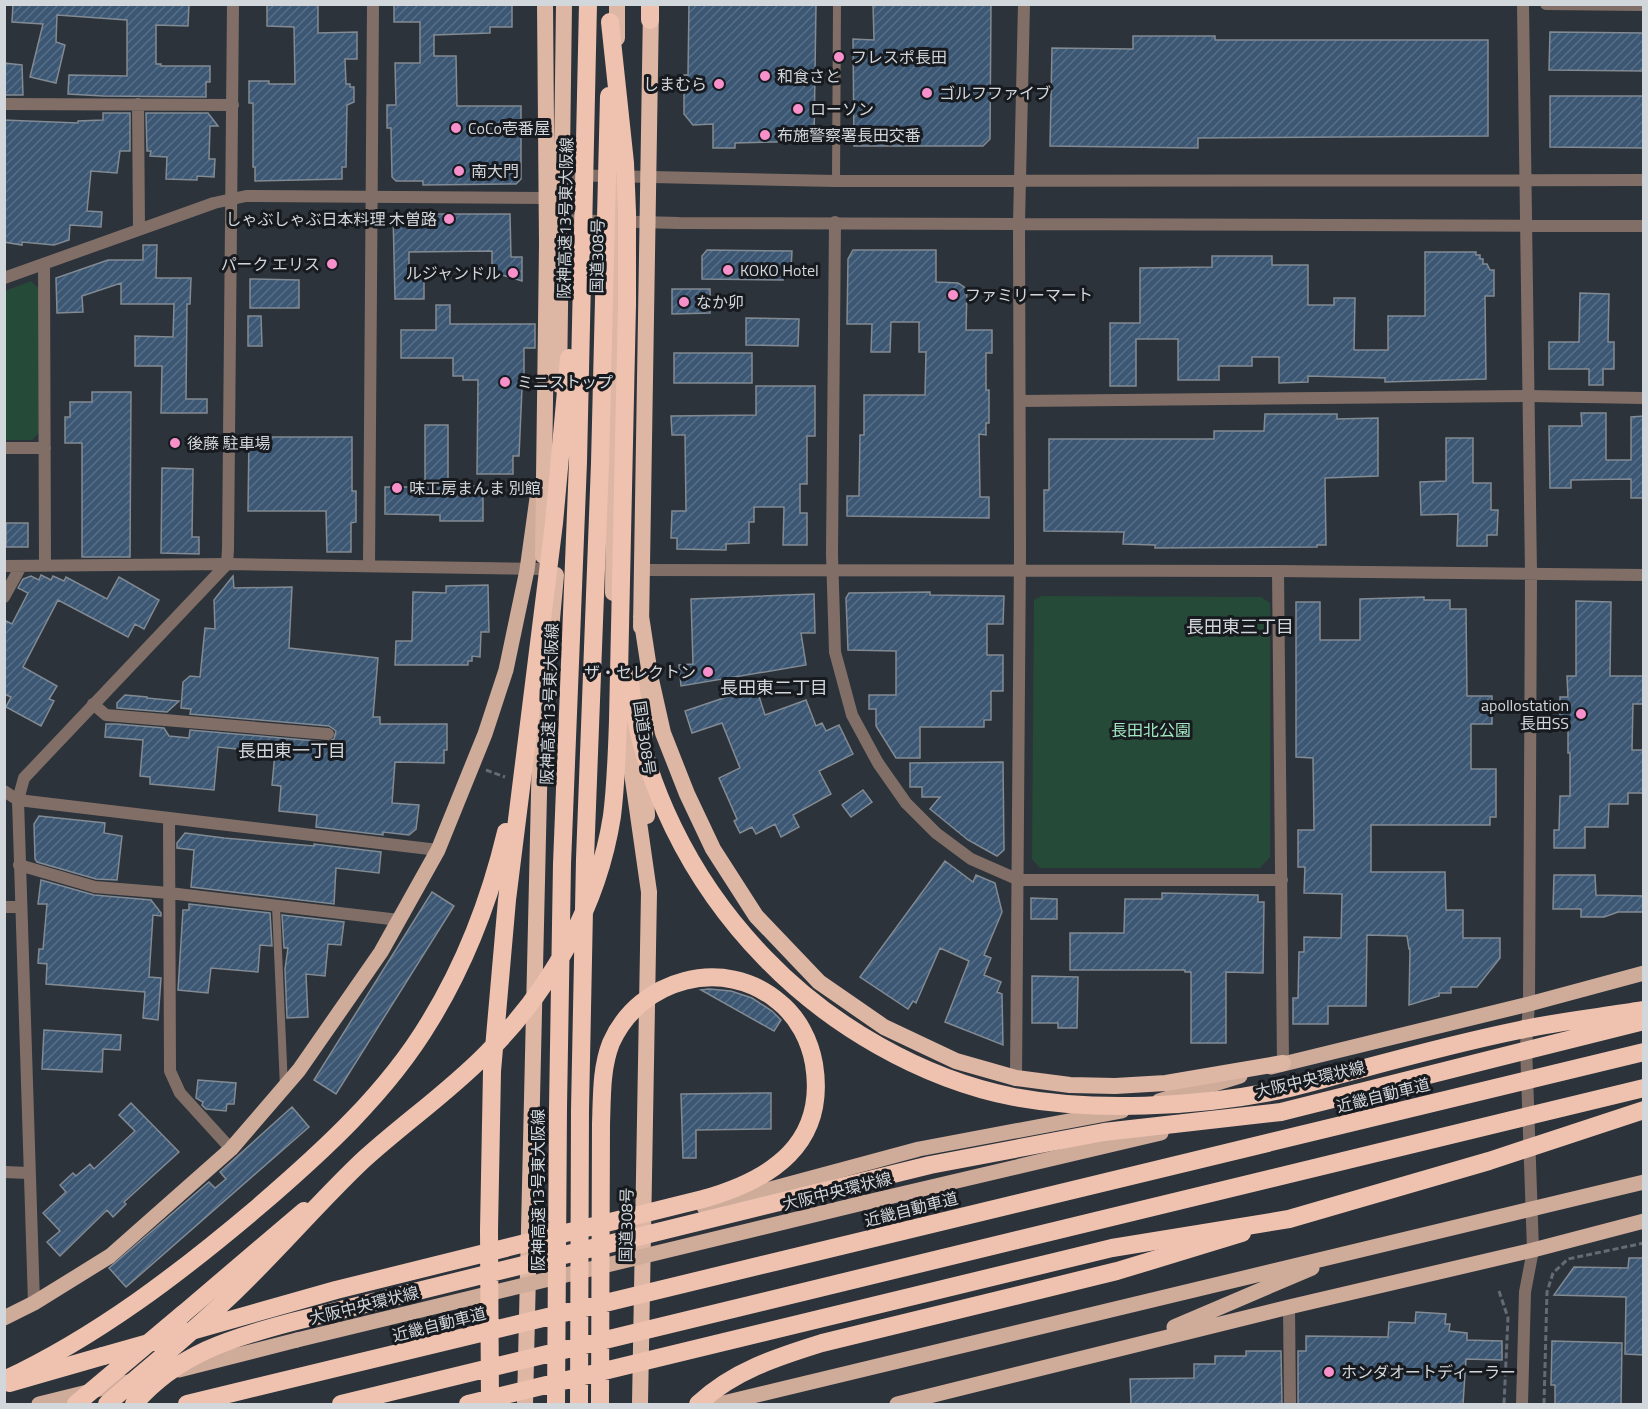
<svg xmlns="http://www.w3.org/2000/svg" width="1648" height="1409" viewBox="0 0 1648 1409" font-family="'Titillium Web','Noto Sans JP',sans-serif">
  <style>
    .park { fill: #254a37 }
    .building { fill: url(#building-hatch); stroke: #828a93; stroke-width: 1.5 }
    .lines { fill: none; stroke-linecap: round; stroke-linejoin: round }
    .path { stroke: #656b72; stroke-width: 3; stroke-dasharray: 6 3; stroke-linecap: butt }
    .service { stroke: #816f67; stroke-width: 8 }
    .minor { stroke: #816f67; stroke-width: 12 }
    .tertiary { stroke: #816f67; stroke-width: 12 }
    .primary { stroke: #cfab9a; stroke-width: 15 }
    .trunk { stroke: #deb6a4; stroke-width: 16 }
    .motorway { stroke: #eec2af; stroke-width: 18 }
    .primary-bridge { stroke: #cfab9a; stroke-width: 15 }
    .motorway-bridge { stroke: #eec2af; stroke-width: 18 }
    .poi-dot { fill: #f890cc; stroke: #171a1e; stroke-width: 2 }
    .labels { text-anchor: middle; dominant-baseline: central; stroke-width: 6; stroke-linejoin: round; paint-order: stroke }
    .poi-label { font-size: 16px; fill: #d2d7dc; stroke: #171a1e; text-anchor: start }
    .street-label { font-size: 16px; fill: #d2d7dc; stroke: #171a1e }
    .park-label { font-size: 16px; fill: #a4e8c2; stroke: #171a1e }
    .neighbourhood-label { font-size: 18px; fill: #d2d7dc; stroke: #171a1e }
  </style>
  <defs>
    <pattern id="building-hatch" width="6" height="6" patternUnits="userSpaceOnUse" patternTransform="scale(1.5)"><rect width="6" height="6" fill="#3c5773"/><path d="M-1 1l2-2M0 6l6-6M5 7l2-2" fill="none" stroke="#576e86"/></pattern>
  </defs>
  <rect width="100%" height="100%" fill="#2c333b"/>
  <!-- park -->
  <path class="park" d="M31,281L39,289L40,432L32,440H5V291Z
    M1042,596L1261,597L1270,603V857L1260,868H1040L1032,859L1034,600Z"/>
  <!-- building -->
  <path class="building" d="M13,4H189L188,26L156,25V64H161V66H210V82H206V97L103,96L68,94L69,75L127,76V20L57,15L56,42L65,45L56,83L30,77L43,24L12,22Z
    M267,4H318V33L357,32V59H345L346,84H350V87H354V102L347,105L346,167H342V179L255,181V167H253V103H249V81H269V84H295L294,27L267,26Z
    M394,4H512V27H490V33L434,35V56H456L457,106H521V179L516,184L423,185V181H396L392,177L391,128H387V105H396L395,63H420V22H394Z
    M689,4H816L814,141L735,143V148H713V124L693,125L684,114V75H688Z
    M873,4H991L990,139L983,146H854L853,39L874,40Z
    M1550,32L1644,33V71L1549,70Z
    M1133,36H1215V40H1488V136L1198,138V148L1050,146L1052,48L1133,49Z
    M4,63L22,65L23,95H4Z
    M1550,96H1644V148L1550,147Z
    M103,113H130V151H120L117,173L91,171L87,211L102,212L101,227L70,225L69,240L54,245L22,242V245L4,242V120L78,123V121L103,120Z
    M146,113H208L218,126H210L209,159H215L214,177L197,176V180L166,179L167,157L150,156L151,151H147Z
    M393,214H510L511,257H522V281L492,272V251L409,252V278H424V299H395Z
    M143,245H157L156,278H191L190,304H187L186,399H207V413H161L162,366H135V336L173,337L174,304H121V283L82,296L83,312L57,313L56,278L108,260H143Z
    M707,250L792,251L791,269H783V280L702,279V256Z
    M853,250H936V282L958,283L967,289L966,330H992V353H986V390H989V423H986V435L979,434L980,497H989V518L847,516V496H859L860,435H864V395H925L926,352H919V322H891L890,352H871L872,324H847L848,259Z
    M1425,252H1476V255H1480V259H1483V264H1487L1490,270H1494V296H1485L1486,379L1385,382V378L1308,376V382L1279,383V357H1252V366H1219V380H1178V339H1136V386H1110V323H1140V268L1212,267V256H1272V265H1308V305H1334V298H1355L1354,350H1388V316H1425Z
    M250,279L299,280V308H250Z
    M672,289H710V313L672,314Z
    M1580,293L1609,294L1608,342H1614V369H1603V385H1589V369H1549V342H1579Z
    M436,305H450V324H535V348H524V380L522,388L519,456H513V474H477L478,380H463V376H453V358H401V330H436Z
    M248,316H261L262,346H248Z
    M746,318L799,319L798,346L746,345Z
    M674,353H752V383H674Z
    M756,386H815V436H807V484H800V513H807V545H783L784,507H754V522H749V543L726,544V550L677,549V538H671L672,511H686L685,435H672L671,416L756,415Z
    M92,392H131L130,557H82V443H65V417H70V402H92Z
    M1581,413H1606V460H1631V417L1644,416V498H1631V479L1571,480V488H1550L1549,426H1582Z
    M1265,414H1337V419L1378,418V476L1325,478L1326,545H1317V547L1155,548V545L1123,544L1124,532L1044,531V490H1049V439H1214V431H1264Z
    M425,425H448V486H483V521H440V515L385,514V487H425Z
    M249,437H352V491H356V522L351,523V552H327L326,511H248Z
    M1446,438H1473V483H1491V510H1498L1497,535H1487V546H1457L1458,514L1421,515L1420,482L1446,481Z
    M162,468L193,469L192,537H199V554L161,553Z
    M6,523H28V547H6Z
    M41,575L51,580L53,576L64,581L66,577L107,599L119,577L159,600L144,629L135,624L128,637L58,600L23,667L57,686L49,699L54,701L41,726L6,707L11,697L4,694V620L12,624L28,593L18,588L23,579L31,576L39,580Z
    M233,576L234,588L292,587L289,648L378,658L373,717H380V724H447V750H444V763L395,762L392,803L419,805L416,829L409,835L383,832V835L316,827L317,815L279,811L281,786L272,785L275,753L218,747L214,790L150,784V777L140,776L143,740L105,737L106,724H116L164,728L169,736L189,738L190,730L327,742L334,739L336,731L329,726L190,714L191,709L181,708L183,682L190,676L200,677L205,628L215,629L214,600Z
    M488,585L489,632H481L480,657L472,656V661H468V665H395L396,641H412L413,592L446,593V586Z
    M930,592V595L1004,596L1003,624H987V655H1003V691H991V720H984V727H920V758H896L876,726V709H869V695H896V651L848,650L846,598L849,593Z
    M814,594L815,633H801L806,665L681,686L679,665L693,664L691,599Z
    M1424,597V600H1450V609H1466L1467,696H1492V724H1471V769H1496V817H1490V825H1371V872H1445L1446,910H1463V938H1500V958L1477,987H1451V993H1439V996L1409,1005L1410,949H1409L1407,936L1367,935L1366,1006H1328V1024H1293V998H1298L1299,952H1304V937L1341,938L1342,894L1304,893L1305,867H1298V830H1314L1313,758L1296,757V602H1320V640H1360V599Z
    M1576,601L1611,602L1610,676H1644V704H1633L1632,750H1644V793H1628V804H1609L1608,827H1585V848H1554V830H1559L1560,796H1570V753H1568V731H1560V697H1568L1567,676H1576Z
    M756,687L765,715L806,700L816,726L822,723L826,731L839,725L853,754L819,771L831,794L793,815L799,827L781,837L775,824L756,834L752,827L740,833L734,821L737,819L719,778L740,768L722,723L692,733L685,711Z
    M125,695L147,697V698L179,701L167,712L117,708V703Z
    M1003,762L1004,850L997,856L968,840L930,809L940,797H922V787H910V763Z
    M863,790L872,802L851,817L842,805Z
    M39,816L105,823L104,833L122,836L117,880L96,879L37,862L35,859L34,824Z
    M185,833L224,838L314,846V844L381,852L379,873L336,868L334,904L191,887L194,850L177,848V843Z
    M945,861L973,882L976,875L995,883L1002,912L984,955L991,958L984,975L1001,982L997,992L1002,994L1003,1045L945,1022L969,961L940,948L916,1003L913,1001L908,1009L860,977Z
    M1554,875H1595L1596,895L1644,896V912H1618L1604,917H1581V909H1553Z
    M41,880L94,895L151,900L161,913V916L153,915L149,977L161,978L158,1020L143,1018L145,992L46,984L47,964L38,963L39,949H43L47,904H38Z
    M432,892L454,906L336,1094L314,1080Z
    M1162,893L1258,895V902H1264L1263,973L1226,972V1043H1191V972H1185V970H1070V933H1124L1125,899H1162Z
    M1031,898L1057,899V919H1031Z
    M189,904L270,913L272,946L260,945L258,972L211,968L208,993L178,990L183,910H189Z
    M282,915L344,922L341,945L328,944L325,976L306,974L308,1017L287,1018L285,969L288,948H284Z
    M1032,976L1078,977L1077,1028H1058V1023H1032Z
    M709,989L731,991L752,998L772,1011L781,1020L774,1031L701,990Z
    M44,1030L121,1035L120,1050L103,1049L102,1072L42,1069Z
    M198,1080L236,1083L234,1104H227L226,1111L206,1109L202,1105L203,1102L196,1098Z
    M771,1093V1129L696,1130V1158H683L681,1094Z
    M131,1103L179,1152L124,1202L126,1204L113,1217L107,1210L60,1256L47,1242L60,1231L43,1213L66,1192L60,1185L73,1173L76,1176L90,1164L94,1169L135,1131L119,1115Z
    M292,1107L309,1127L126,1287L109,1268L209,1182L215,1188L226,1179L220,1172Z
    M1629,1258H1643L1644,1355L1625,1354L1626,1297L1554,1295L1574,1267L1628,1268Z
    M1416,1312L1446,1314L1445,1324H1450L1449,1331L1467,1333V1340L1502,1341V1360L1466,1359L1463,1404H1298V1351H1306V1336L1388,1337L1389,1322L1415,1323Z
    M1552,1341L1622,1343L1621,1404H1555V1385H1551Z
    M1246,1351H1281L1282,1404H1131L1130,1379L1194,1378V1364H1215V1356H1246Z"/>
  <g class="lines">
    <!-- path -->
    <path class="path" d="M486,770L505,777
      M1499,1291L1508,1318L1504,1404
      M1544,1404L1547,1292L1553,1273L1568,1259L1644,1243"/>
    <!-- service -->
    <path class="service" d="M836,181L837,4
      M276,906L284,1087"/>
    <!-- minor -->
    <path class="minor" d="M1546,4L1644,5
      M4,104L233,105
      M138,104L139,229
      M835,222L832,554L835,652L852,715L878,763L906,803L936,833L971,859L1019,880H1282
      M44,264L45,566
      M1020,401L1527,396L1644,398
      M4,448H45
      M4,566L227,564L543,569
      M369,566L373,4
      M1278,571L1283,1063
      M4,597L21,566
      M93,704L106,715L328,734
      M4,791L18,800L438,850
      M169,818L170,1071L180,1093L231,1149
      M19,865L95,887L169,893L399,920
      M4,907H20
      M4,1172L29,1173
      M1289,1307L1290,1404"/>
    <!-- tertiary -->
    <path class="tertiary" d="M557,182L562,175L836,181L1644,180
      M557,214L561,220L679,223L1644,226
      M4,278L214,203L246,196L546,198
      M642,570L1278,571L1644,575
      M1016,1078L1020,550L1019,223L1024,4
      M34,1303L18,800L24,778L227,564L228,549L233,4
      M1522,1404L1525,1292L1533,1250L1526,1046L1529,1004L1531,574L1523,4"/>
    <!-- primary -->
    <path class="primary" d="M1271,1067L1529,1004L1644,973
      M1159,1101L1240,1076
      M863,1203L1161,1133
      M704,1207L919,1149L1122,1111
      M4,1318L34,1303L110,1256L231,1149L299,1070L381,952L438,850L485,734L506,670L527,570L538,491
      M1174,1327L1312,1268
      M179,1370L297,1340
      M39,1404L132,1381
      M719,1404L1644,1182
      M897,1404L1289,1307L1533,1250L1644,1221"/>
    <!-- trunk -->
    <path class="trunk" d="M617,38V4
      M559,385L564,4
      M543,556L547,245L545,4
      M613,593L617,151
      M641,616L650,675L663,733L687,794L713,849L756,916L819,982L884,1027L956,1061L1016,1078L1070,1085L1115,1086L1166,1083L1283,1063
      M641,627L651,8
      M643,677L645,735
      M624,717L649,892L640,1404
      M645,764L647,816
      M525,1404L540,750L556,575"/>
    <!-- motorway -->
    <path class="motorway" d="M650,4V20
      M183,1314L304,1211
      M9,1383L103,1356
      M698,1404C733,1371 777,1357 822,1343L1117,1271L1242,1233"/>
    <!-- primary-bridge -->
    <path class="primary-bridge" d="M297,1340L863,1203"/>
    <!-- motorway-bridge -->
    <path class="motorway-bridge" d="M629,675C640,781 691,882 765,958C829,1025 922,1079 1014,1097C1094,1112 1196,1107 1276,1091C1305,1085 1333,1076 1361,1069C1413,1055 1466,1041 1520,1030C1560,1021 1602,1017 1644,1010
      M103,1356L336,1290L703,1199C771,1180 827,1144 814,1064C810,1041 798,1017 779,1002C724,955 639,979 611,1043C601,1068 602,1098 601,1124L600,1404
      M4,1380C98,1336 180,1273 258,1207C322,1152 387,1093 430,1021C466,962 490,899 506,832
      M76,1404L183,1314
      M107,1404C146,1370 188,1336 226,1300C273,1256 314,1207 360,1163C401,1125 448,1093 487,1053C551,989 598,906 612,816C616,784 617,752 618,720L627,304V212L625,163L610,22
      M134,1404C177,1354 231,1338 292,1322L930,1165L1104,1132L1281,1112L1644,1021
      M187,1404L1644,1052
      M341,1404L1644,1088
      M468,1404L1112,1248L1289,1219L1489,1161L1644,1110
      M490,1404L489,1230L492,1071L507,900L554,523L569,358
      M556,1404L558,1108L562,864L578,462L588,4
      M579,1404L580,1110L585,859L600,463L609,96"/>
  </g>
  <!-- markers -->
  <g class="poi-dot">
    <circle cx="839" cy="57" r="6"/>
    <circle cx="765" cy="76" r="6"/>
    <circle cx="719" cy="84" r="6"/>
    <circle cx="927" cy="93" r="6"/>
    <circle cx="798" cy="109" r="6"/>
    <circle cx="456" cy="128" r="6"/>
    <circle cx="765" cy="135" r="6"/>
    <circle cx="459" cy="171" r="6"/>
    <circle cx="449" cy="219" r="6"/>
    <circle cx="332" cy="264" r="6"/>
    <circle cx="728" cy="270" r="6"/>
    <circle cx="513" cy="273" r="6"/>
    <circle cx="953" cy="295" r="6"/>
    <circle cx="684" cy="302" r="6"/>
    <circle cx="505" cy="382" r="6"/>
    <circle cx="175" cy="443" r="6"/>
    <circle cx="397" cy="488" r="6"/>
    <circle cx="708" cy="672" r="6"/>
    <circle cx="1581" cy="714" r="6"/>
    <circle cx="1329" cy="1372" r="6"/>
  </g>
  <g class="labels">
    <!-- poi labels -->
    <g class="poi-label">
      <text x="851" y="57">フレスポ長田</text>
      <text x="777" y="76">和食さと</text>
      <text x="707" y="84" text-anchor="end">しまむら</text>
      <text x="939" y="93">ゴルフファイブ</text>
      <text x="810" y="109">ローソン</text>
      <text x="468" y="128">CoCo壱番屋</text>
      <text x="777" y="135">布施警察署長田交番</text>
      <text x="471" y="171">南大門</text>
      <text x="437" y="219" text-anchor="end">しゃぶしゃぶ日本料理 木曽路</text>
      <text x="320" y="264" text-anchor="end">パーク エリス</text>
      <text x="740" y="270">KOKO Hotel</text>
      <text x="501" y="273" text-anchor="end">ルジャンドル</text>
      <text x="965" y="295">ファミリーマート</text>
      <text x="696" y="302">なか卯</text>
      <text x="517" y="382">ミニストップ</text>
      <text x="187" y="443">後藤 駐車場</text>
      <text x="409" y="488">味工房まんま 別館</text>
      <text x="696" y="672" text-anchor="end">ザ・セレクトン</text>
      <text x="1569" y="705" text-anchor="end">apollostation<tspan x="1569" dy="18">長田SS</tspan></text>
      <text x="1341" y="1372">ホンダオートディーラー</text>
    </g>
    <!-- street labels -->
    <g class="street-label">
      <text transform="translate(565 218) rotate(-89)">阪神高速13号東大阪線</text>
      <text transform="translate(597 256) rotate(-89)">国道308号</text>
      <text transform="translate(549 704) rotate(-88)">阪神高速13号東大阪線</text>
      <text transform="translate(645 738) rotate(82)">国道308号</text>
      <text transform="translate(1310 1079) rotate(-13)">大阪中央環状線</text>
      <text transform="translate(1383 1095) rotate(-14)">近畿自動車道</text>
      <text transform="translate(538 1190) rotate(-90)">阪神高速13号東大阪線</text>
      <text transform="translate(837 1191) rotate(-14)">大阪中央環状線</text>
      <text transform="translate(911 1209) rotate(-14)">近畿自動車道</text>
      <text transform="translate(626 1225) rotate(-89)">国道308号</text>
      <text transform="translate(364 1305) rotate(-14)">大阪中央環状線</text>
      <text transform="translate(439 1324) rotate(-14)">近畿自動車道</text>
    </g>
    <!-- park labels -->
    <g class="park-label">
      <text x="1151" y="730">長田北公園</text>
    </g>
    <!-- neighbourhood labels -->
    <g class="neighbourhood-label">
      <text x="1240" y="626">長田東三丁目</text>
      <text x="774" y="687">長田東二丁目</text>
      <text x="292" y="750">長田東一丁目</text>
    </g>
  </g>
  <!-- border -->
  <rect width="1648" height="1409" fill="none" stroke="#d2d7dc" stroke-width="12"/>
</svg>
